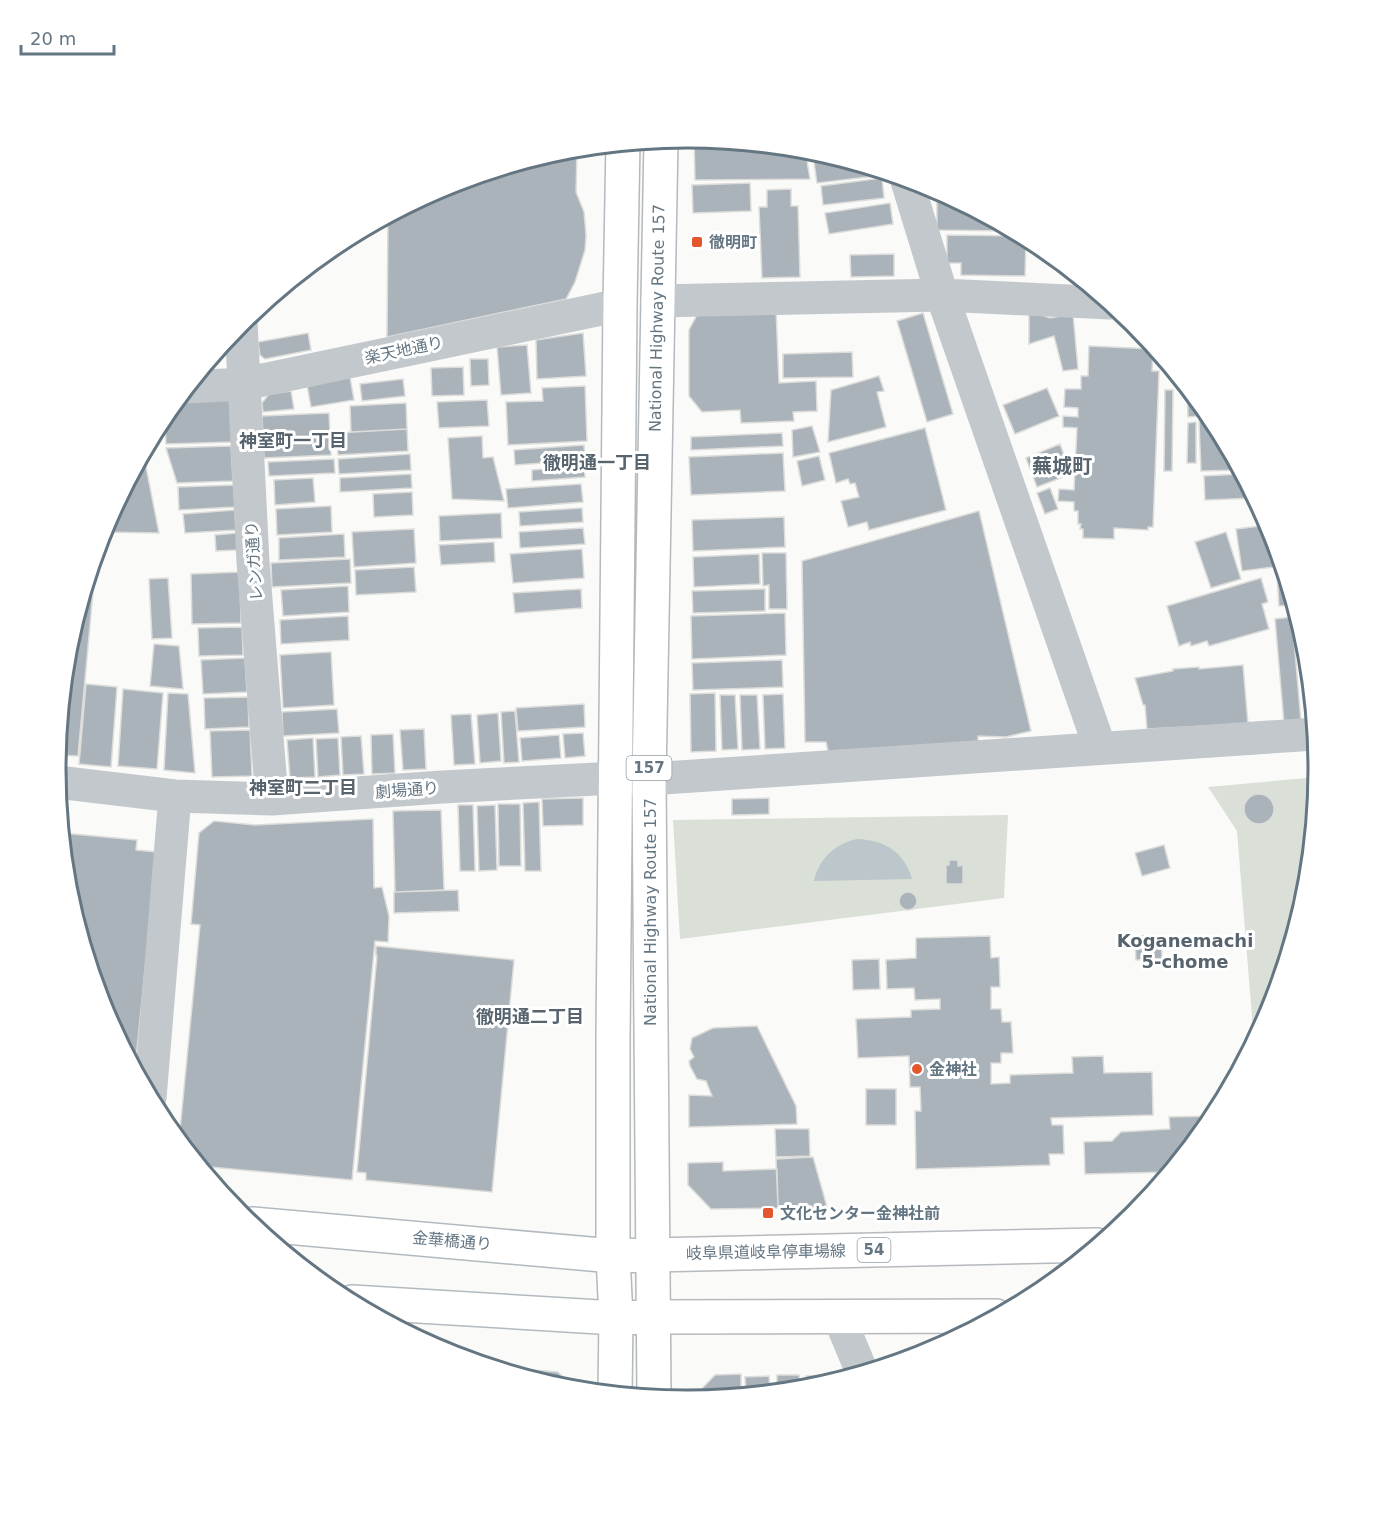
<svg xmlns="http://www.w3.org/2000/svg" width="1374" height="1537" viewBox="0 0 1374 1537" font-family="'DejaVu Sans','Noto Sans JP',sans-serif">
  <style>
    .green { fill: #dadfd7 }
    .water { fill: #bbc7cb }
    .building { fill: #aab3b9; stroke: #dcdcda; stroke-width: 1.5 }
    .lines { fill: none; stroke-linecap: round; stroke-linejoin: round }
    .secondary-casing { stroke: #b3babf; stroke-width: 36 }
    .primary-casing { stroke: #b5babe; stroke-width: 36 }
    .highway-casing { stroke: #b4b9bd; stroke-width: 36 }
    .street { stroke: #c3c8cc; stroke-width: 33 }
    .secondary { stroke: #fff; stroke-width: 33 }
    .primary { stroke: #fff; stroke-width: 33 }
    .highway { stroke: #fff; stroke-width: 33 }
    .poi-dot { fill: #e4572e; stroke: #fff; stroke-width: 2 }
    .labels { text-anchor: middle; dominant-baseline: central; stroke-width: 6; stroke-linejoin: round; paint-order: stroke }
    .shield { fill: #fff; stroke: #939fa8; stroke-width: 1.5 }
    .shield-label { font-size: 15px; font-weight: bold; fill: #657683 }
    .poi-label { font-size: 16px; font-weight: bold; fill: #657683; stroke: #fff; text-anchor: start }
    .street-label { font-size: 16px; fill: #657683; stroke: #fff }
    .neighbourhood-label { font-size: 18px; font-weight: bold; fill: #57646e; stroke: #fff }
    .quarter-label { font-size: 20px; font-weight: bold; fill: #57646e; stroke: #fff }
    .rim { fill: none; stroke: #657683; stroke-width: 3 }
  </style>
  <rect width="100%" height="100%" fill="#fafaf8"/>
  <!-- green -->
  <path class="green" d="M1318,777L1306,892L1270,1010L1254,1041L1237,831L1208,787Z
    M1008,815L1004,898L680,939L673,820Z"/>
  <!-- water -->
  <path class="water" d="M857,839C885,840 904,852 912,879L814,881C819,858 835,844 857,839Z"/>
  <!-- building -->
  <path class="building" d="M694,138L805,149L810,179L695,180Z
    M577,148L576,192L584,212L586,235L585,250L575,282L566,299L387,337L388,216L446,185L564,149Z
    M812,150L834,156L814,159Z
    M842,159L875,169L876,176L817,183L814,162Z
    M882,178L884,198L823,205L821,186Z
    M750,183L751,211L693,213L692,185Z
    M791,189V206H798L800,277L762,278L759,207H767V190Z
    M937,197H951L979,212V217L990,218L1007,227V231L937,230Z
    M890,203L893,224L829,234L825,213Z
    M947,235L1024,236L1026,237L1025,276L961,275V263H947Z
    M894,254V276L851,277L850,255Z
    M776,309L779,383L816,381L817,411L793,412L794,421L741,423L740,410L702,412L689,396V330L699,311Z
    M1029,311L1050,318L1073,314L1078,369L1063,371L1054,336L1029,344Z
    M923,313L953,414L927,422L897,321Z
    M308,333L311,350L265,359L260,355L258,342Z
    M583,333L586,376L537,379L536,340Z
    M527,345L531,393L501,395L497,347Z
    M1089,346L1153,349L1152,371H1159L1153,527H1148V530L1114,528V539L1083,538V529H1080L1081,524H1078V511H1074V502L1058,501L1059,489L1074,490L1077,428L1063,427V416L1078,417V408L1064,407L1065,389H1081V376H1088Z
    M852,352L853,377L783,378V354Z
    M470,359H488L489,385L471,386Z
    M463,367L464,395L432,396L431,368Z
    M879,376L884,391L877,392L886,427L828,442L831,390Z
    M350,377L354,400L311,407L307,385Z
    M403,379L405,396L362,401L360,384Z
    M585,386L587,441L508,445L506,402L543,401L542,388Z
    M1187,387L1210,415L1188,417Z
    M1047,388L1059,416L1015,434L1003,405Z
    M1165,390H1173L1172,471H1164Z
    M291,391L294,409L263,412L262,403L269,394Z
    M230,399L232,442L166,444L165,414L176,401Z
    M487,400L489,426L439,428L437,402Z
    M406,403L407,429L351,432L350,406Z
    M329,413L331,455L264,458L262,416Z
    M1196,422V463H1187L1188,423Z
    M1199,422H1214L1240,470L1201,471Z
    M812,426L820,452L793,457L792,430Z
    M925,428L946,510L869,530L867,522L848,527L841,501L859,497L855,483L850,484L848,479L836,483L829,453Z
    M407,429L408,451L338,455L336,433Z
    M782,433L783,446L691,450V437Z
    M482,436L483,458L493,457L504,501L452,499L448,438Z
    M1060,444L1071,474L1037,487L1026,458Z
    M584,445L585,460L515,465L514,450Z
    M231,446L233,481L177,483L166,448Z
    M143,452L159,533L102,532L104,527Z
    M783,453L785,491L691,495L689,457Z
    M410,454L411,470L339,474L338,459Z
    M819,456L825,480L802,486L797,461Z
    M334,459L335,473L269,476L268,462Z
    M584,466L585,477L532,481V470Z
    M411,474L412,488L340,492V478Z
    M1242,474L1255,498L1205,500L1204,476Z
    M313,478L315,502L275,505L274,480Z
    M581,484L583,502L508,508L506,489Z
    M234,485L235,507L179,510L178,487Z
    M1050,488L1058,509L1045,514L1037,493Z
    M412,492L413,515L374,517L373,494Z
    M331,506L332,532L277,535L276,509Z
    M582,508L583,522L520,526L519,512Z
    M235,510L236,530L185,533L183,514Z
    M979,511L1031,731L1006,737L978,736V746L828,751L826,742H805L802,561Z
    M501,513L502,538L440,541L439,516Z
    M784,517L785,547L693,551L692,520Z
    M1269,525L1282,566L1242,571L1236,529Z
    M583,528L585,544L520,548L519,532Z
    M414,529L416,563L354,567L352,532Z
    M1226,532L1241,579L1211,588L1195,542Z
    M237,533V550L216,551L215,535Z
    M344,534L345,557L279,560V538Z
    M494,542L495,562L441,565L439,545Z
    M582,549L584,578L513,583L510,554Z
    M762,553H786L787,609H769V585L763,586Z
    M759,554L760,584L694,587L693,557Z
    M350,559L351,583L272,587L271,563Z
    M414,567L416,592L356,595L355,570Z
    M91,570H95L78,756L57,755L68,645Z
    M240,572L241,623L192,624L191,574Z
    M1277,574H1285L1294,605L1279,606Z
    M168,578L172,638L152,639L149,579Z
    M1261,578L1268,602L1262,604L1269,629L1209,646L1207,641L1191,646L1190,642L1179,646L1167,606Z
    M348,586L349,612L283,616L281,590Z
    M581,589L582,608L515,613L513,593Z
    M765,589V611L693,613L692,591Z
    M785,613L786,655L692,659L691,616Z
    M348,616L349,640L281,644L280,620Z
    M1292,617L1301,722L1284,723L1275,619Z
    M242,627L243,655L199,656L198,628Z
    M1301,627L1306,646L1307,653H1302Z
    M154,644L179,646L183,689L150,686Z
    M331,652L334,705L283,708L280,655Z
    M245,658L247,692L203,694L201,660Z
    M782,660L783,687L693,690L692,663Z
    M1243,665L1248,724L1147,729L1145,705H1143L1135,678L1173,671V669L1199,667V669Z
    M86,684L117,687L111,767L79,764Z
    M123,689L163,693L157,769L118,766Z
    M168,693L188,694L195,773L164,770Z
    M715,693L716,751L691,752L690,694Z
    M783,694L785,748L765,749L763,695Z
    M720,695H735L738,749L722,750Z
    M740,695H757L760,749L742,750Z
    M248,697L249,727L205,729L204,698Z
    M584,704L585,727L518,731L516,708Z
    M337,709L339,733L283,736L282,712Z
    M515,711L519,762L504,763L501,712Z
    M498,713L501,761L480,763L477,715Z
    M471,714L475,764L454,765L451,715Z
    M424,729L426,769L403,770L400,730Z
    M250,730L252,776L212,777L210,731Z
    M583,733L585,756L565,758L563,734Z
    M393,734L395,773L372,774L371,735Z
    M559,735L561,758L522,761L520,738Z
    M361,736L364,774L343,775L341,737Z
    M313,738L315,777L290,778L287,740Z
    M338,738L340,775L318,777L316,739Z
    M1244 809a15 15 0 1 1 30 0a15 15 0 1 1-30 0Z
    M583,798V825L543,826L542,799Z
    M769,798V814L732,815V799Z
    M539,802L541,871H525L523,803Z
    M498,804H520L521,866H499Z
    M458,805H473L475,871H460Z
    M495,805L497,870L479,871L477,806Z
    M441,810L444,890L395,892L393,811Z
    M373,819L374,888L382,887L389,916L388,942L375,941L352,1180L200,1166L179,1140L200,925L191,924L199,833L214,821L255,825Z
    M62,833L137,840L136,850L157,852L135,1069L103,1010L68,891Z
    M1164,845L1170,868L1142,876L1135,853Z
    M949,860H958V866L963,865V884H946V865H949Z
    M458,890L459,911L394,913V892Z
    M899 901a9 9 0 1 1 18 0a9 9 0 1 1-18 0Z
    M1161,935L1162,959L1136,960L1135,936Z
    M990,936L991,958L999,957L1000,987H991V1009H1001L1002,1022H1011L1013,1053H1001V1063H991V1084L1010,1083V1075L1073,1073L1072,1057L1103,1056L1104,1073L1152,1072L1153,1115L1051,1118L1052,1125H1063L1064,1154H1049L1050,1165L916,1169L915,1111H921L920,1087H910L909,1056L858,1058L856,1019L911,1017V1010L940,1009V999L915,1000L914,988L887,989L886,960L916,958V938Z
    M376,946L514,960L492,1192L366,1180V1173L357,1172L377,956H376Z
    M879,959L880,989L853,990L852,960Z
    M757,1026L796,1106L797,1124L689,1127V1095L712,1096L706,1081L697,1079L690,1066L689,1061L694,1057L690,1049L692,1038L713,1028Z
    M866,1089H896V1125H866Z
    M1214,1116L1169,1172L1085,1174L1084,1142L1112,1141L1121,1132L1170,1129L1169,1117Z
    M775,1129H809L810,1156L776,1157Z
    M813,1157L827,1207L778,1208L776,1159Z
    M723,1162V1171L777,1169L778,1208L711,1209L688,1185V1163Z
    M494,1367L558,1372L574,1389L563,1388Z
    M741,1374V1395L691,1400L715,1375Z
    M777,1375H799L800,1389L777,1391Z
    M836,1375L837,1380L807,1388L806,1376Z
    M769,1376L770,1392L746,1394L745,1377Z"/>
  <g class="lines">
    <defs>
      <path id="secondary" d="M252,1224L613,1256L652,1255
        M352,1302L616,1318L653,1317"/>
      <path id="primary" d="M652,1255L1097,1245
        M653,1317L996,1316"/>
      <path id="highway" d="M615,1393L616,1318L613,1256V1037L620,305L623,143
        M654,1397L649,779L661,140"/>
    </defs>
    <!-- secondary casing -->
    <use href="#secondary" class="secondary-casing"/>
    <!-- primary casing -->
    <use href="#primary" class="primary-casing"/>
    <!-- highway casing -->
    <use href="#highway" class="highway-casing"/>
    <!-- street -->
    <path class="street" d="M906,178L942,295L1100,748
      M657,301L942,295L1110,303
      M241,322L253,562L272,799
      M187,387L244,384L620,305
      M57,782L175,796L272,799L442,787L616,778L649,779L1315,734
      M150,1098L175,796
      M839,1317L862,1372"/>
    <!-- secondary -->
    <use href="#secondary" class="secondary"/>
    <!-- primary -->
    <use href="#primary" class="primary"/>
    <!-- highway -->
    <use href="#highway" class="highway"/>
  </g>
  <!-- markers -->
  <g class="poi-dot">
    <rect x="691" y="236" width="12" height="12" rx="3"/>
    <circle cx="917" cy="1069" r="6"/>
    <rect x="762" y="1207" width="12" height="12" rx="3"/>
  </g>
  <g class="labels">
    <!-- shield labels -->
    <g class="shield">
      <rect x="626.5" y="756" width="45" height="24" rx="4.5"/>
      <rect x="857.5" y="1238" width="33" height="24" rx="4.5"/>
    </g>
    <g class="shield-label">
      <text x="649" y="768">157</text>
      <text x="874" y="1250">54</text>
    </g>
    <!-- poi labels -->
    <g class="poi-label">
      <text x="709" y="242">徹明町</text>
      <text x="929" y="1069">金神社</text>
      <text x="780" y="1213">文化センター金神社前</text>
    </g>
    <!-- street labels -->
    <g class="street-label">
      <text transform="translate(657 318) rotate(-89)">National Highway Route 157</text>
      <text transform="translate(404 350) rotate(-12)">楽天地通り</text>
      <text transform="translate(254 561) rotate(-94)">レンガ通り</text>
      <text transform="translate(407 790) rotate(-4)">劇場通り</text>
      <text transform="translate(650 912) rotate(-90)">National Highway Route 157</text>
      <text transform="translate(452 1241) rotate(5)">金華橋通り</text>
      <text transform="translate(766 1252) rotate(-1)">岐阜県道岐阜停車場線</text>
    </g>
    <!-- neighbourhood labels -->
    <g class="neighbourhood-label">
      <text x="293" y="440">神室町一丁目</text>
      <text x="597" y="462">徹明通一丁目</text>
      <text x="303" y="787">神室町二丁目</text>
      <text x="1185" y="940">Koganemachi<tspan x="1185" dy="21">5-chome</tspan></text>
      <text x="530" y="1016">徹明通二丁目</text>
    </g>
    <!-- quarter labels -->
    <g class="quarter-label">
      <text x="1062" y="466">蕪城町</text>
    </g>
  </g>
  <!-- crop -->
  <path d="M0 0H1374V1537H0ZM66 769a621 621 0 1 1 1242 0a621 621 0 1 1-1242 0Z" fill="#fff" fill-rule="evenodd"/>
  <path class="rim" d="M66 769a621 621 0 1 1 1242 0a621 621 0 1 1-1242 0Z"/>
  <!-- scale -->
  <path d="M21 45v9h93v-9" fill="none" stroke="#657683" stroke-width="3"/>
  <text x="30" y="45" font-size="18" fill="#657683" stroke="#ffffff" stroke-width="4.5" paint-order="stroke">20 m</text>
</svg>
